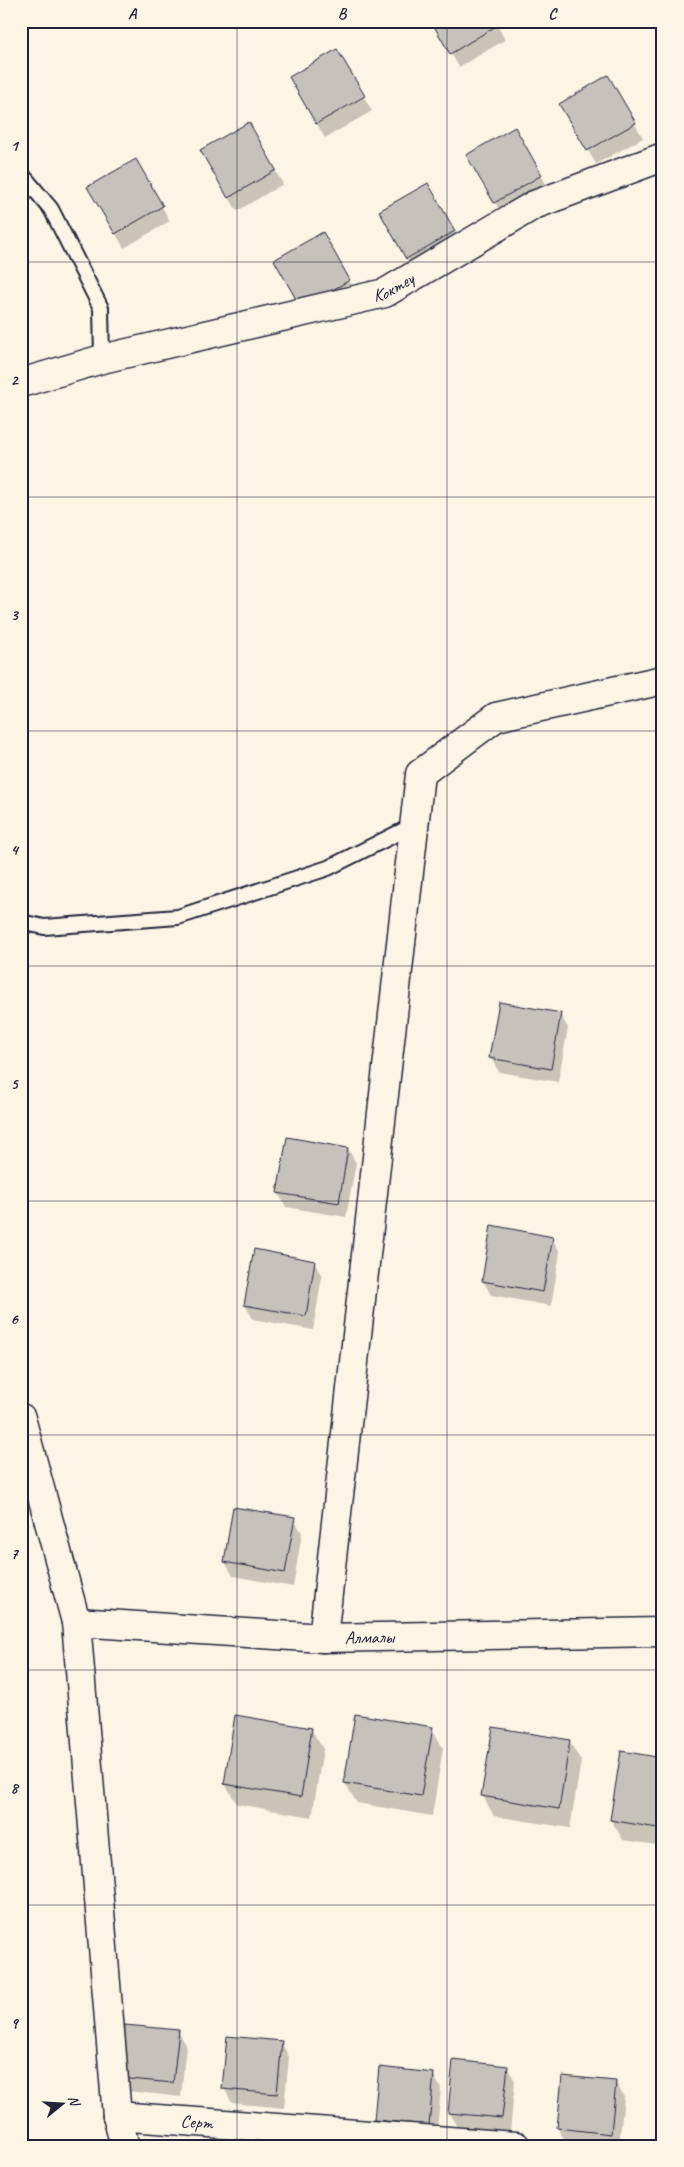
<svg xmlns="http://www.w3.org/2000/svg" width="684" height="2167" viewBox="0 0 684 2167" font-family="Caveat,sans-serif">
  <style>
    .shadow { fill: #0003 }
    .building { fill: #c6c1bb; stroke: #22223b }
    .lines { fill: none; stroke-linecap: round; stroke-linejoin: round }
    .service-casing { stroke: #22223b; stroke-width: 18 }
    .minor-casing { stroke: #22223b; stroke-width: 31 }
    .service { stroke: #fcf5e5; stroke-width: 14 }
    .minor { stroke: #fcf5e5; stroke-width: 28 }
    .grid { fill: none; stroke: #22223b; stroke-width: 1; stroke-opacity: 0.55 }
    .labels { text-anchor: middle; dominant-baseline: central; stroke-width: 4.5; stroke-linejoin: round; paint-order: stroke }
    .street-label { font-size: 18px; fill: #22223b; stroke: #fcf5e5 }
    .neatline { fill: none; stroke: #22223b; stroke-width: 2 }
    .grid-label { font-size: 16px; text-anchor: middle; font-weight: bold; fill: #22223b }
  </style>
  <rect width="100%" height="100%" fill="#fcf5e5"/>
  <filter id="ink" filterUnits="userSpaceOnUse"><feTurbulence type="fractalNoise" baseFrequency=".02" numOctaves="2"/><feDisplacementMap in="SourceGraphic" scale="10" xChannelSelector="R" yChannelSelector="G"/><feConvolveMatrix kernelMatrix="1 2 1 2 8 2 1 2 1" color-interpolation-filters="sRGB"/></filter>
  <g filter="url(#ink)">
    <!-- shadow -->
    <path class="shadow" d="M432,21H495L505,40L459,67Z
      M337,50L372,111L325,138L290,77Z
      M608,77L643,138L596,164L561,104Z
      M249,124L283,184L237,211L202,151Z
      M514,128L549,189L503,216L468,156Z
      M135,160L170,221L124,248L89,187Z
      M427,185L462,245L415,272L380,211Z
      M322,234L357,294L310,321Z
      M560,1014L568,1028L558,1082L499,1072L490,1057Z
      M348,1149L356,1163L346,1217L286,1207L278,1193Z
      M552,1238L560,1252L551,1306L491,1295L483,1281Z
      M314,1262L322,1276L313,1330L253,1319L245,1305Z
      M234,1508L294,1519L302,1533L293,1587L233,1576L225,1562Z
      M432,1728L443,1748L432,1816L357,1803L345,1783Z
      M311,1729L323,1749L312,1817L237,1804L225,1784Z
      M569,1741L581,1761L570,1828L494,1816L483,1796Z
      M663,1759V1846L623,1840L611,1820Z
      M178,2031L186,2045L181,2097L128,2091L120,2077Z
      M281,2042L289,2057L284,2108L232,2103L224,2088Z
      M507,2067L515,2081L510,2132L457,2127L449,2113Z
      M433,2074L441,2088L436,2139L384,2134L376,2120Z
      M563,2077L616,2083L624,2097L619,2146L566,2142L558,2128Z"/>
    <!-- building -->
    <path class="building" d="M431,21H496L498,25L450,54Z
      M337,49L365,96L316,124L289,77Z
      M608,75L636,123L587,151L559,104Z
      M249,122L276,170L228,198L200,150Z
      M515,127L542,175L494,203L466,155Z
      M136,159L163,206L115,234L87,187Z
      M428,183L455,231L406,259L379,211Z
      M323,232L350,280L301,308L274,260Z
      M499,1002L561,1013L551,1069L489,1058Z
      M287,1137L348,1148L339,1203L277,1193Z
      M491,1225L553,1237L543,1292L482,1281Z
      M254,1249L315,1261L306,1316L244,1305Z
      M233,1507L295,1517L285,1573L224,1562Z
      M355,1714L433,1727L421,1796L344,1783Z
      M235,1715L312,1728L301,1797L224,1784Z
      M493,1727L570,1740L559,1809L481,1796Z
      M621,1751L663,1758V1829L610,1820Z
      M125,2025L179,2030L173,2083L119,2078Z
      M227,2036L282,2041L277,2094L222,2089Z
      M453,2060L508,2066L502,2118L448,2113Z
      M379,2067L434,2073L429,2125L374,2120Z
      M562,2076L616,2081L611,2134L557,2128Z"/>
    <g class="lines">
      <defs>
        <path id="service" d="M21,173L51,209L101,308L102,359
          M21,922L44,927L178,917L328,868L414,825"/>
        <g id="minor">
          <path id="s1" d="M21,383L102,359L385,293L534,205L663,157"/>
          <path d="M21,1418L76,1622L117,2116L125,2146"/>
          <path id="s2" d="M76,1622L323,1638L663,1632"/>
          <path d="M323,1638L420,774L496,717L663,680"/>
          <path id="s3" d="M117,2116L516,2146"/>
        </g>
      </defs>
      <!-- service casing -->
      <use href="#service" class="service-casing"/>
      <!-- minor casing -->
      <use href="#minor" class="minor-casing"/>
      <!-- service -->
      <use href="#service" class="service"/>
      <!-- minor -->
      <use href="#minor" class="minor"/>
    </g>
  </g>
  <!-- grid -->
  <path class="grid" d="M237,21V2146M447,21V2146M21,262H663M21,497H663M21,731H663M21,966H663M21,1201H663M21,1435H663M21,1670H663M21,1905H663"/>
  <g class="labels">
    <!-- street labels -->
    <g class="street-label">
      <text stroke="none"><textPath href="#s1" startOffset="385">Коктеу</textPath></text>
      <text stroke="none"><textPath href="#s2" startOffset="294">Алмалы</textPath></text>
      <text stroke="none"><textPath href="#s3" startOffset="80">Серт</textPath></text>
    </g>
  </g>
  <!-- margin -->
  <rect width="684" height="2167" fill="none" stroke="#fcf5e5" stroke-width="55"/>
  <!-- north arrow -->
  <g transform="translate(62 2104) rotate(72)" stroke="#fcf5e5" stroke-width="4" paint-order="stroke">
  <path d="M0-4L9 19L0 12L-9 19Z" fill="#22223b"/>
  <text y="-8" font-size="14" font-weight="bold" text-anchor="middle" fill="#22223b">N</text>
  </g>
  <rect x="28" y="28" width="628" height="2112" class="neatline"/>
  <g class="grid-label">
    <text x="132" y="19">A</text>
    <text x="342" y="19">B</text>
    <text x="552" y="19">C</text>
    <text x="14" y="151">1</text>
    <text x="14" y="385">2</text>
    <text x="14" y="620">3</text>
    <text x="14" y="855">4</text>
    <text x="14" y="1089">5</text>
    <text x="14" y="1324">6</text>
    <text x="14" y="1559">7</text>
    <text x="14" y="1793">8</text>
    <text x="14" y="2028">9</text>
  </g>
</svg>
